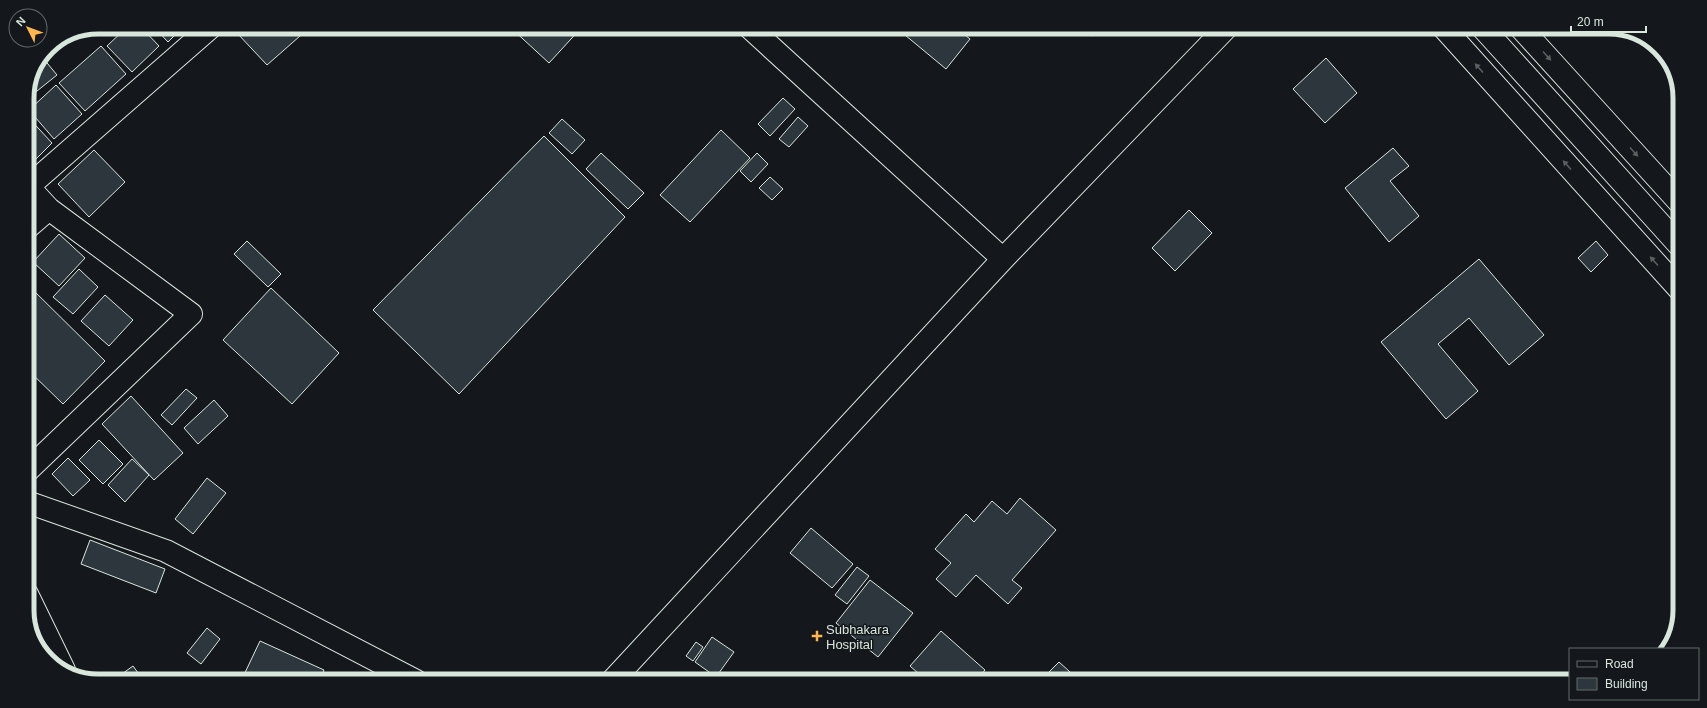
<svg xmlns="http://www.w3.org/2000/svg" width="1707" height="708" viewBox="0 0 1707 708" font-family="Helvetica,sans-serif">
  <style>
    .building { fill: #2c363c; stroke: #d8e6dc }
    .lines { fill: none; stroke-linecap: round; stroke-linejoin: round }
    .street-casing { stroke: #d8e6dc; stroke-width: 24 }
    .secondary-casing { stroke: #d8e6dc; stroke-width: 24 }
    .street { stroke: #14181c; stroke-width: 22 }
    .secondary { stroke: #14181c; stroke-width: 22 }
    .oneway { fill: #59605f }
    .poi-dot { fill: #ffb74d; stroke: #14181c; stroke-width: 1.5 }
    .labels { text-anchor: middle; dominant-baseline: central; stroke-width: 3; stroke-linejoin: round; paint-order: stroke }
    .poi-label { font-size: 13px; fill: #d8e6dc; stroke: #14181c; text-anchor: start }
    .rim { fill: none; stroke: #d8e6dc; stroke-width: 5 }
  </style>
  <rect width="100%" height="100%" fill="#14181c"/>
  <!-- building -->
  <path class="building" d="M127,27H141L159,46L132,72L107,46Z
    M154,27H183L168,42Z
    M244,27H292L300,36L267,65L237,33Z
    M510,27H582L549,63Z
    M911,27H955L970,39L946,69L905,35Z
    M1080,27H1099L1093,36Z
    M80,30L65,44L61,39L71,32Z
    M101,46L126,74L85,111L59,83Z
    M43,58L57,75L27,99V94Z
    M1326,58L1357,93L1325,123L1293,89Z
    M56,85L82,114L54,139L29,110Z
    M783,98L795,109L770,136L758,124Z
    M27,116L52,143L33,162L27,156Z
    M798,117L808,126L789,147L779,139Z
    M562,119L585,140L572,154L549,133Z
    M721,130L750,158L690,222L660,195Z
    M544,136L625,217L459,394L373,310Z
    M1393,148L1409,166L1390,181L1419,216L1389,242L1345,188Z
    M94,150L125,182L89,217L58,184Z
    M601,153L644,193L628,209L586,169Z
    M757,153L768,164L751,182L740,171Z
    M770,177L783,189L772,200L759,188Z
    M1189,210L1212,233L1175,271L1152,248Z
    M59,234L85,258L59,286L33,262Z
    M247,241L281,274L268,287L234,254Z
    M1596,241L1608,255L1591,272L1578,258Z
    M1479,259L1544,335L1509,365L1469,318L1438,344L1478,391L1446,419L1381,342Z
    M79,269L98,287L73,314L53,297Z
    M27,284L105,361L63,404L27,369Z
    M271,288L339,353L292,404L223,340Z
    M105,295L133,320L109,346L81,321Z
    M186,389L197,398L172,425L161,415Z
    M131,396L183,453L154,480L102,424Z
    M214,400L228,416L198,444L184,428Z
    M99,440L123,464L103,484L79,460Z
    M68,458L90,480L73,496L52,474Z
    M132,459L149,475L125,502L108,485Z
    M207,478L226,493L193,534L175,519Z
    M1020,498L1056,530L1012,580L1022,588L1008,604L976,575L956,597L936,579L951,563L935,549L966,514L974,522L992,501L1007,514Z
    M811,528L853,564L832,588L790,553Z
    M90,540L165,569L156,593L81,564Z
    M857,567L869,576L847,604L835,595Z
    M870,580L913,613L878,657L836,623Z
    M207,628L220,639L201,664L187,653Z
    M941,631L985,670L976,681H927L910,666Z
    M712,637L734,652L716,677L695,662Z
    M260,641L324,670L319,681H246L242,679Z
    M696,642L703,647L693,661L686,656Z
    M1059,662L1080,681L1041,680Z
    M133,666L144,681H112Z"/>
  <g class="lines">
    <defs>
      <path id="street" d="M749,27L1003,259
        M1443,27L1680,290
        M1520,27L1680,203
        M27,185L49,209L191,314L27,471
        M29,186L211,27
        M27,228L49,209
        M27,502L166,551L416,681
        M27,594L64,670
        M612,681L1003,259L1227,27"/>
      <path id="secondary" d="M1482,27L1680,246"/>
    </defs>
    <!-- street casing -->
    <use href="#street" class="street-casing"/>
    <!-- secondary casing -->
    <use href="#secondary" class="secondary-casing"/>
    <!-- street -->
    <use href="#street" class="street"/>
    <!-- secondary -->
    <use href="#secondary" class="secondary"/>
  </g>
  <!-- one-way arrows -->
  <defs><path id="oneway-solid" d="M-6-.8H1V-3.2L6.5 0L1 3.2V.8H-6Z"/></defs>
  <g class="oneway">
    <use href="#oneway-solid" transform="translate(1547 56) rotate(48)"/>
    <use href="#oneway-solid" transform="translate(1479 68) rotate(-132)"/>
    <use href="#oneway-solid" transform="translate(1634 152) rotate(48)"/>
    <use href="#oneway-solid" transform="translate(1567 165) rotate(-132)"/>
    <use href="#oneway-solid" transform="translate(1654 261) rotate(-132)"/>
  </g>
  <!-- markers -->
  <path class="poi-dot" d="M815 630h4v4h4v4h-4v4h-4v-4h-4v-4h4z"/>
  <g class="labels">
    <!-- poi labels -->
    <g class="poi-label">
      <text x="826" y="629">Subhakara<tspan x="826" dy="15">Hospital</tspan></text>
    </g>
  </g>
  <!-- crop -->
  <path d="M0 0H1707V708H0ZM98 34H1609A64 64 0 0 1 1673 98V610A64 64 0 0 1 1609 674H98A64 64 0 0 1 34 610V98A64 64 0 0 1 98 34Z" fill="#14181c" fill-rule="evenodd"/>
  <path class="rim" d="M98 34H1609A64 64 0 0 1 1673 98V610A64 64 0 0 1 1609 674H98A64 64 0 0 1 34 610V98A64 64 0 0 1 98 34Z"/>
  <!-- legend -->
  <rect x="1569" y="648" width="130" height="52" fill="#14181c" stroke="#626a69"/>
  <rect x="1577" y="661" width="20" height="6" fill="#14181c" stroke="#626a69"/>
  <text x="1605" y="668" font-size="12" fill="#d8e6dc">Road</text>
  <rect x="1577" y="678" width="20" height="12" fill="#2c363c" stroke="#626a69"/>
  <text x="1605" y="688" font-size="12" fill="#d8e6dc">Building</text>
  <!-- north arrow -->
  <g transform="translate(28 28) rotate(312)"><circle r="19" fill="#14181c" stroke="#626a69"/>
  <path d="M0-3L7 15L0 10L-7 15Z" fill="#ffb74d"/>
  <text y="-6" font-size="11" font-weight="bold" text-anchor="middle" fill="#d8e6dc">N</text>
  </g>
  <!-- scale -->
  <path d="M1571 26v6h75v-6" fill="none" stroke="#d8e6dc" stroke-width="2"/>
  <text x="1577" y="26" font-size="12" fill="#d8e6dc" stroke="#14181c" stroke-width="3" paint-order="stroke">20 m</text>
</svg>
